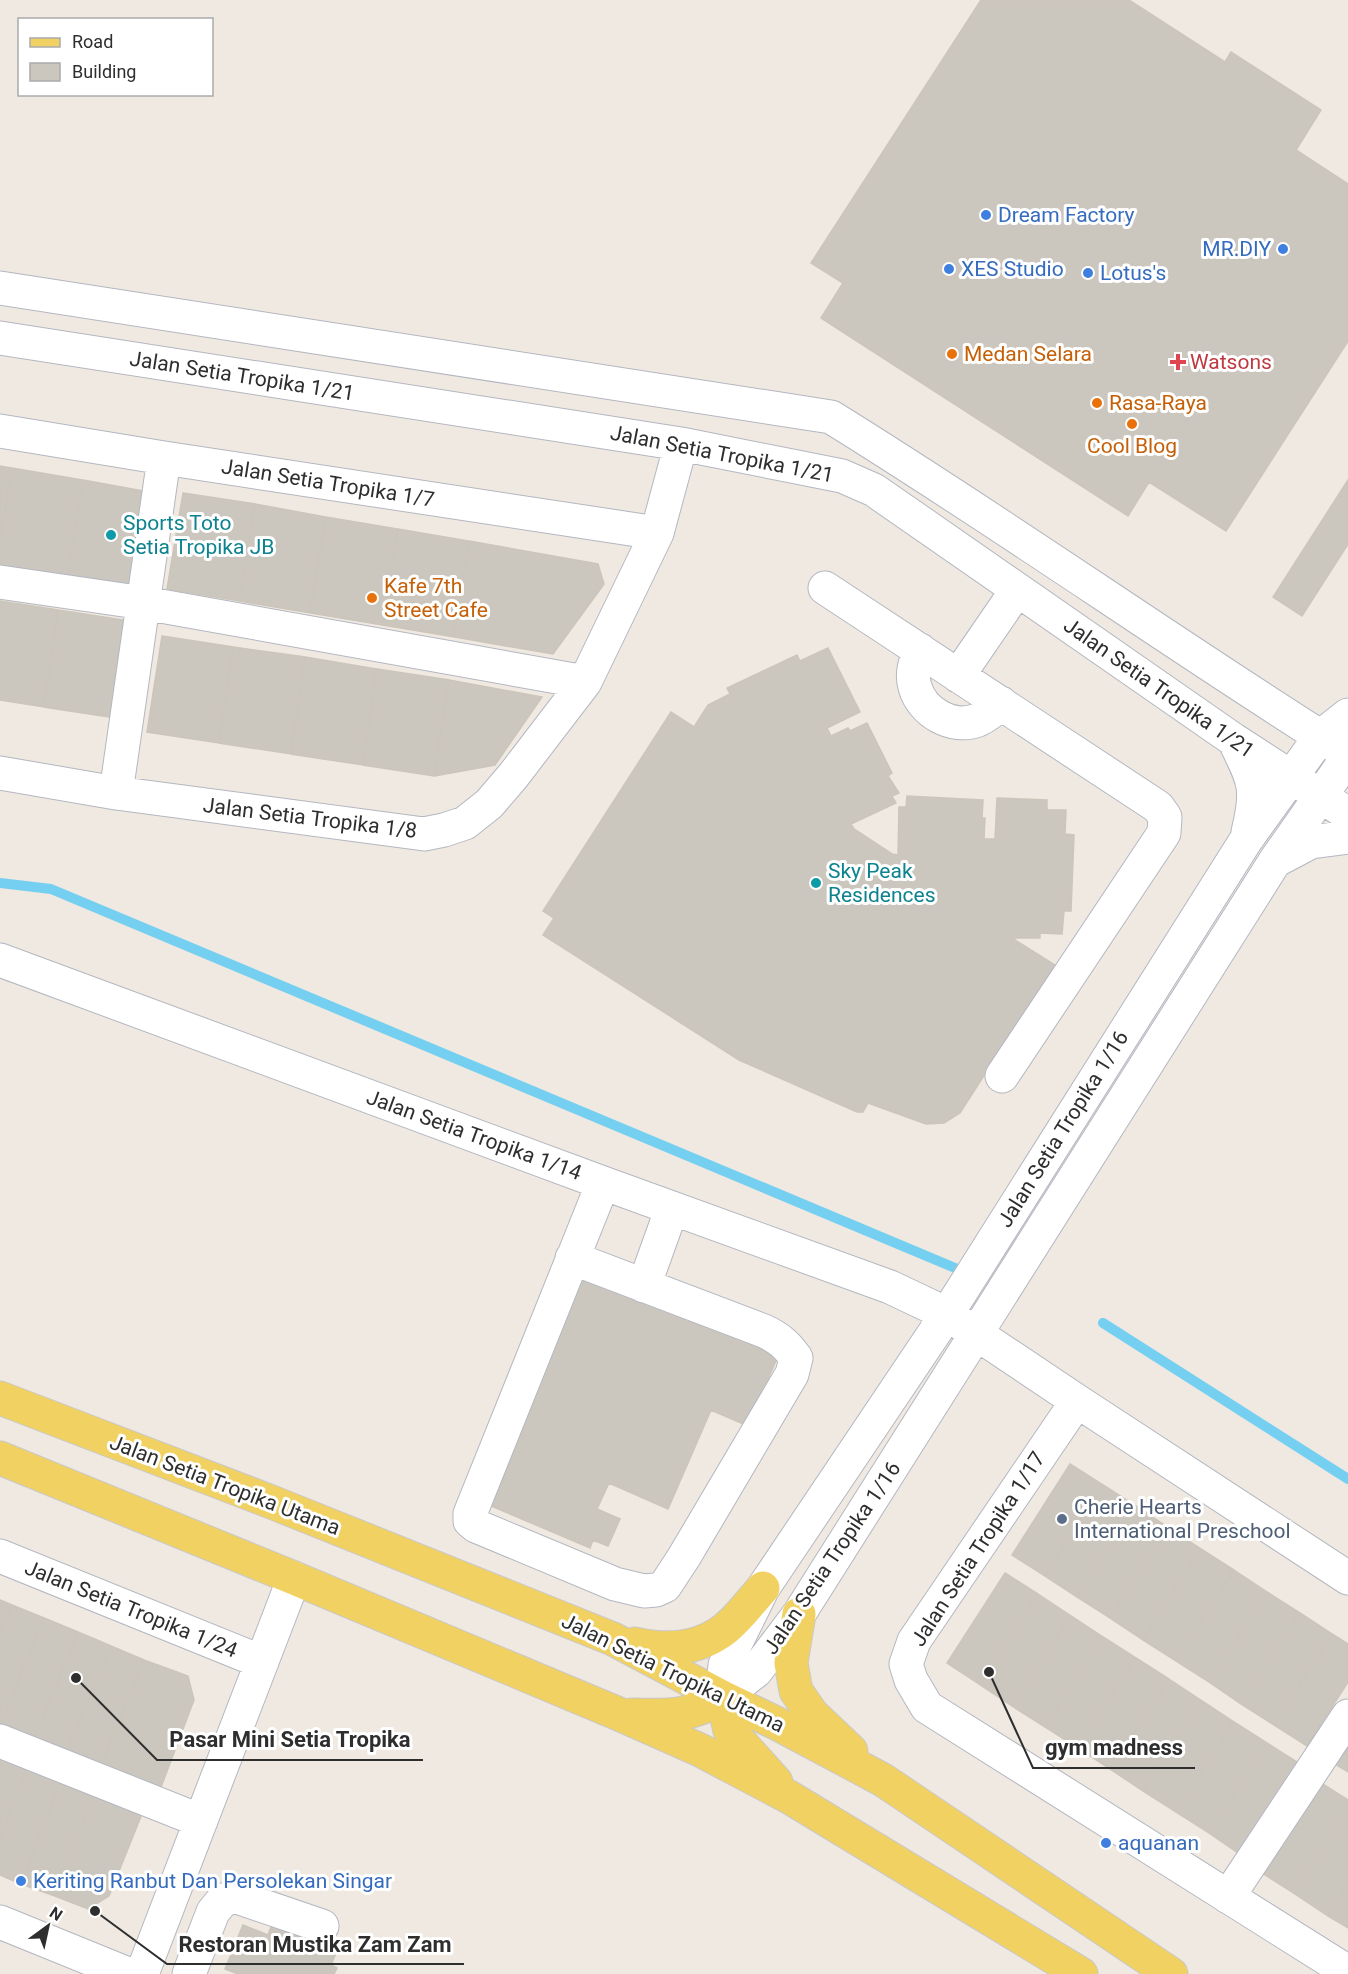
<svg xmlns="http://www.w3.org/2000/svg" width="1348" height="1974" viewBox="0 0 1348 1974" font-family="Roboto,sans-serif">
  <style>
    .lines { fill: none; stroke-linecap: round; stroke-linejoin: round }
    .stream { stroke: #75cff0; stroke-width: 10 }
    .building { fill: #cbc7bf; stroke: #cbc5ba; stroke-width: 1.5 }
    .minor-casing { stroke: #b4b7c1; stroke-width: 35 }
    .major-casing { stroke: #c9c9c9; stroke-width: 35 }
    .minor { stroke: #fff; stroke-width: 33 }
    .major { stroke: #f2d163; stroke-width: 33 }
    .shop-dot { fill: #3f7fe0; stroke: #fff; stroke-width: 2 }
    .food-dot { fill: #e8710a; stroke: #fff; stroke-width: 2 }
    .health-dot { fill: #e0444e; stroke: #fff; stroke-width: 2 }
    .culture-dot { fill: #0f9aa8; stroke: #fff; stroke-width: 2 }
    .service-dot { fill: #5c6f8a; stroke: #fff; stroke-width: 2 }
    .labels { text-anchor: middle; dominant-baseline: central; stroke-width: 6; stroke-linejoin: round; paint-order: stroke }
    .shop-label { font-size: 21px; fill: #366cbe; stroke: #fff; text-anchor: start }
    .food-label { font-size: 21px; fill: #c56008; stroke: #fff; text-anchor: start }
    .health-label { font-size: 21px; fill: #be3a42; stroke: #fff; text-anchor: start }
    .street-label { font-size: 21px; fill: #2e2e2e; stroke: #fff }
    .culture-label { font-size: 21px; fill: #0d838f; stroke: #fff; text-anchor: start }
    .service-label { font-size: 21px; fill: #4e5e75; stroke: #fff; text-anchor: start }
    .leader { fill: none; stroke: #2e2e2e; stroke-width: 2 }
    .callout-dot { fill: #2e2e2e; stroke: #fff; stroke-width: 2 }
    .callout-label { font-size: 22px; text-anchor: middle; font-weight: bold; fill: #2e2e2e; stroke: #fff; stroke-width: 6; stroke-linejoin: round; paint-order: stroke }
  </style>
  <rect width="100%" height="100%" fill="#efe9e1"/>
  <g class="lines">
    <!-- stream -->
    <path class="stream" d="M0,883L51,889L960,1270
      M1103,1323L1348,1479"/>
  </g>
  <!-- building -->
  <path class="building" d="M981,0H1129L1225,62L1231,52L1321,110L1296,150L1348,184V341L1226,531L1149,482L1128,516L821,318L843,283L811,263Z
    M0,466L12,468L0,540Z
    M12,468L83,480L67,577L0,566V540Z
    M83,480L155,493L139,589L67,577Z
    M1348,480V544L1302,616L1273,597Z
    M183,493L255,504L239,601L167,589Z
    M255,504L326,517L310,613L239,601Z
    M326,517L398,529L382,625L310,613Z
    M398,529L469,541L454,637L382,625Z
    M469,541L598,564L604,584L553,654L454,637Z
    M0,601L58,610L44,707L0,700Z
    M58,610L129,621L115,718L44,707Z
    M162,636L233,647L219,743L147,732Z
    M233,647L305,657L291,754L219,743Z
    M828,648L860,712L827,728L831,736L848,728L850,731L867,723L892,773L888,776L899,793L892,796L896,803L851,824L854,829L892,854L898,855L899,807H906L907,796L983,800L982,818H985L984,839H995L997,798L1047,800V810H1066L1065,834L1074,835L1071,911H1064L1062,934L1040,933V938H1012L1055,965L960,1113L944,1123L926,1124L868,1103L863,1112H857L739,1060L543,935L554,918L543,911L671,712L694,727L708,705L730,694L727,688L797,655L800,661Z
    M305,657L377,669L363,765L291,754Z
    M377,669L449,680L434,776L363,765Z
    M449,680L542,697L495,765L434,776Z
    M581,1270L778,1356L748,1426L711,1410L668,1509L609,1483L597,1509L620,1519L608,1546L593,1540L590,1548L482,1502Z
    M1070,1464L1103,1485L1045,1576L1012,1555Z
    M1103,1485L1136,1506L1077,1597L1045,1576Z
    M1136,1506L1169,1528L1110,1618L1077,1597Z
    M1169,1528L1201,1549L1143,1640L1110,1618Z
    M1201,1549L1234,1570L1176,1661L1143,1640Z
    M1234,1570L1267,1592L1209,1682L1176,1661Z
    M1005,1573L1038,1594L979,1684L947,1663Z
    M1267,1592L1300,1613L1241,1704L1209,1682Z
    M1038,1594L1071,1616L1012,1706L979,1684Z
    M0,1600L12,1605L0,1633Z
    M12,1605L44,1618L0,1726V1633Z
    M1300,1613L1332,1634L1274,1725L1241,1704Z
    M1071,1616L1103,1637L1045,1727L1012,1706Z
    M44,1618L78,1632L34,1739L0,1726Z
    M78,1632L111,1646L66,1753L34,1739Z
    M1332,1634L1348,1644V1682L1307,1746L1274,1725Z
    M1103,1637L1136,1658L1078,1748L1045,1727Z
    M111,1646L144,1660L100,1767L66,1753Z
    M1136,1658L1169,1679L1110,1769L1078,1748Z
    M144,1660L188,1676L194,1700L161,1787L100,1767Z
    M1169,1679L1202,1701L1143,1791L1110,1769Z
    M1202,1701L1234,1722L1176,1812L1143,1791Z
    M1234,1722L1267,1743L1209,1833L1176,1812Z
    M1348,1741V1772L1333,1763Z
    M1267,1743L1300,1764L1241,1855L1209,1833Z
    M0,1751L29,1762L0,1839Z
    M29,1762L63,1775L21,1884L0,1875V1839Z
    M63,1775L96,1788L55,1896L21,1884Z
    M1321,1783L1348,1800V1813L1295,1894L1262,1873Z
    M96,1788L144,1809L109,1896L88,1909L55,1896Z
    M1348,1813V1885L1328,1916L1295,1894Z
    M1348,1885V1928L1328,1916Z
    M274,1919L339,1946L331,1965L337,1968L334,1974H238L225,1969L243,1925L268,1935Z"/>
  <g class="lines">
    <defs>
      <path id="minor" d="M0,288L831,417C1006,525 1174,645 1348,754
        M0,338L681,444L842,476L874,490L1234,740L1348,814
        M0,431L164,458L657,533
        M0,582L144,603L585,682
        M825,588L1158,807L1165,817L1164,833L1002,1076
        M920,650C915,662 911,674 915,687C922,712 952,730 978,720C987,716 994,710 1001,703
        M958,676L1017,590
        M1234,740C1254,781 1259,787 1248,832
        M0,773L116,793L424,834L444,830L465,823L489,804L513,776L585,682L657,533L681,444
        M116,793L164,458
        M1277,860L1311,842L1348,837
        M0,960L603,1183L890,1287L947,1314L1077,1401L1348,1578
        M572,1258L764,1331C779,1338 787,1345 796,1358L792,1374L684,1557L665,1586L656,1590L644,1591L615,1584L476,1526L470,1521V1514L603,1183
        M644,1286L672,1208
        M1077,1401L914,1641L906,1664L911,1680L927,1707L1348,1972
        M0,1556L262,1662
        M722,1697L725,1665L763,1588L947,1314L1246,840L1320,737L1348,715
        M722,1697L756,1671L799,1614L1275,861L1348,757
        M0,1741L201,1821
        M1228,1897L1348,1716
        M0,1922L128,1974
        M142,1974L294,1578
        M189,1974L213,1912L222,1901L234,1896L322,1926"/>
      <path id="major" d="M0,1398L274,1503L613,1639L722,1697L778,1724L883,1780L1171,1974
        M0,1458L294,1578L619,1714L700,1750L789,1797L1081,1974
        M799,1614L791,1663L796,1691L812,1714L851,1751
        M635,1644C666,1651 698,1650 725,1629C739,1618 751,1601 763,1588
        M722,1697L730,1731L776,1782
        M632,1715C668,1716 691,1717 722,1697"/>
    </defs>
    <!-- minor casing -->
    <use href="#minor" class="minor-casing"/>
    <!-- major casing -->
    <use href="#major" class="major-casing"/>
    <!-- minor -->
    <use href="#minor" class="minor"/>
    <!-- major -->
    <use href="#major" class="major"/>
  </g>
  <!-- markers -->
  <g class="shop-dot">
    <circle cx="986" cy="215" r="6"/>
    <circle cx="1283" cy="249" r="6"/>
    <circle cx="949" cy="269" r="6"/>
    <circle cx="1088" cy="273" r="6"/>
    <circle cx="1106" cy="1843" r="6"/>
    <circle cx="21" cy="1881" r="6"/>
  </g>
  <g class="food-dot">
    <circle cx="952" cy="354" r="6"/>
    <circle cx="1097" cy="403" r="6"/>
    <circle cx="1132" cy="424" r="6"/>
    <circle cx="372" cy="598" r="6"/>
  </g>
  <path class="health-dot" d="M1175 353h6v6h6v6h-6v6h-6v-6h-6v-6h6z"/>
  <g class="culture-dot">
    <circle cx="111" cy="535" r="6"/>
    <circle cx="816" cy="883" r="6"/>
  </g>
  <circle class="service-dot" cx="1062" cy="1519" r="6"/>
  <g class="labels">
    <!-- shop labels -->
    <g class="shop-label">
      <text x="998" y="215">Dream Factory</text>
      <text x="1271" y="249" text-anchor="end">MR.DIY</text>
      <text x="961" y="269">XES Studio</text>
      <text x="1100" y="273">Lotus's</text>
      <text x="1118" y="1843">aquanan</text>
      <text x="33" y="1881">Keriting Ranbut Dan Persolekan Singar</text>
    </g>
    <!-- food labels -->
    <g class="food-label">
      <text x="964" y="354">Medan Selara</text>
      <text x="1109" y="403">Rasa-Raya</text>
      <text x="1132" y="446" text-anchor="middle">Cool Blog</text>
      <text x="384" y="586">Kafe 7th<tspan x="384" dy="24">Street Cafe</tspan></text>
    </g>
    <!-- health labels -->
    <g class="health-label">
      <text x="1190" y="362">Watsons</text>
    </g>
    <!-- street labels -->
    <g class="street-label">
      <text transform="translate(242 376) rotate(9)">Jalan Setia Tropika 1/21</text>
      <text transform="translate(722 454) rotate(11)">Jalan Setia Tropika 1/21</text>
      <text transform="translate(328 483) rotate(9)">Jalan Setia Tropika 1/7</text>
      <text transform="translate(1159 688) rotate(35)">Jalan Setia Tropika 1/21</text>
      <text transform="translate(310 818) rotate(7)">Jalan Setia Tropika 1/8</text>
      <text transform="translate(1063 1129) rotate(-58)">Jalan Setia Tropika 1/16</text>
      <text transform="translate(474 1135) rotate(20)">Jalan Setia Tropika 1/14</text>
      <text transform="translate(225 1485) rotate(21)">Jalan Setia Tropika Utama</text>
      <text transform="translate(978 1549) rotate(-57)">Jalan Setia Tropika 1/17</text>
      <text transform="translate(832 1558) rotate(-56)">Jalan Setia Tropika 1/16</text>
      <text transform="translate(131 1609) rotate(22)">Jalan Setia Tropika 1/24</text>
      <text transform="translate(673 1673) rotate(26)">Jalan Setia Tropika Utama</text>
    </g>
    <!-- culture labels -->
    <g class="culture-label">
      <text x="123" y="523">Sports Toto<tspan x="123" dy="24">Setia Tropika JB</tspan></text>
      <text x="828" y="871">Sky Peak<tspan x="828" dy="24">Residences</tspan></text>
    </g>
    <!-- service labels -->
    <g class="service-label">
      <text x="1074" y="1507">Cherie Hearts<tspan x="1074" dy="24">International Preschool</tspan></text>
    </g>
  </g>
  <!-- callouts -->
  <path class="leader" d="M76 1678L157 1760H423M989 1672L1033 1768H1195M95 1911L167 1964H464"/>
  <g class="callout-dot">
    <circle cx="76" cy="1678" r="6"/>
    <circle cx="989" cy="1672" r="6"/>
    <circle cx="95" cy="1911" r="6"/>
  </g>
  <g class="callout-label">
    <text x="290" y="1747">Pasar Mini Setia Tropika</text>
    <text x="1114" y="1755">gym madness</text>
    <text x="315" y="1952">Restoran Mustika Zam Zam</text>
  </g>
  <!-- legend -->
  <rect x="18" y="18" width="195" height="78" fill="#ffffff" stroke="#ababab" stroke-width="1.5"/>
  <rect x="30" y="38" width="30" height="9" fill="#f2d163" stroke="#ababab" stroke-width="1.5"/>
  <text x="72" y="48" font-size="18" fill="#2e2e2e">Road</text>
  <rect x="30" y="63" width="30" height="18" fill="#cbc7bf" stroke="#ababab" stroke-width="1.5"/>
  <text x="72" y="78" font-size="18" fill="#2e2e2e">Building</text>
  <!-- north arrow -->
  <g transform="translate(48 1926) rotate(33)" stroke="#ffffff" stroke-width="4.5" paint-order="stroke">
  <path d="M0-4.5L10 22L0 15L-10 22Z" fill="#2e2e2e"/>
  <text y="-9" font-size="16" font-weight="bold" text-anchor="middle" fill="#2e2e2e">N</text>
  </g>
</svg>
